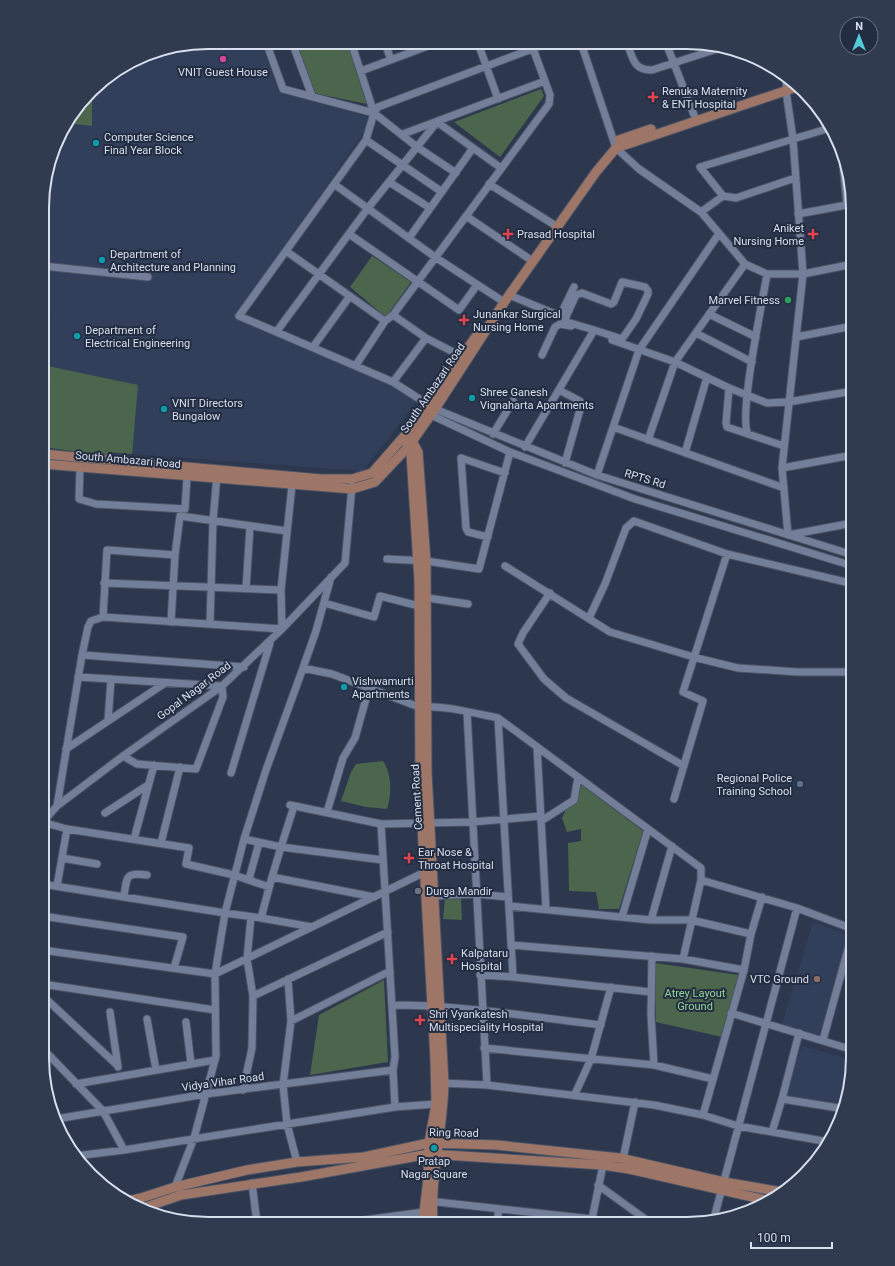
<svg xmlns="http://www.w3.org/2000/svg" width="895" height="1266" viewBox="0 0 895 1266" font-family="Roboto,sans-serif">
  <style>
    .built { fill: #323f5b }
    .green { fill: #4b664c }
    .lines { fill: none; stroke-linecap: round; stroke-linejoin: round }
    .minor-casing { stroke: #4b5466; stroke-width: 9 }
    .major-casing { stroke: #4b5466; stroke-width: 11 }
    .minor { stroke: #737f99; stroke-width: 7 }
    .major { stroke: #9d7668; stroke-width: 9 }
    .hotel-dot { fill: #d1479c; stroke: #232d42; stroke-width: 1.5 }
    .health-dot { fill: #e0444e; stroke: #232d42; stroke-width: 1.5 }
    .culture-dot { fill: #0f9aa8; stroke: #232d42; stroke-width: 1.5 }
    .leisure-dot { fill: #2e9e5b; stroke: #232d42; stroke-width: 1.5 }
    .service-dot { fill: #5c6f8a; stroke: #232d42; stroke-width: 1.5 }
    .worship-dot { fill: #6b7280; stroke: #232d42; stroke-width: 1.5 }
    .education-dot { fill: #8d6e63; stroke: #232d42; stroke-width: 1.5 }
    .labels { text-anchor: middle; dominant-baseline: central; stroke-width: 4; stroke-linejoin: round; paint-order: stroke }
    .poi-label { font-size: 11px; fill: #d7deec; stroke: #232d42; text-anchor: start }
    .street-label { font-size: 11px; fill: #d7deec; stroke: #232d42 }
    .park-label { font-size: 11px; fill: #93d493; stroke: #232d42 }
    .rim { fill: none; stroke: #d7deec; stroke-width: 2 }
  </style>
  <rect width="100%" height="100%" fill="#2d374d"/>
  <!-- built -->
  <path class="built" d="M208,42H261L278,91L374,118L234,317L420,397L363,471L132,454L108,456L43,447V186L64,125L99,83L155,51Z
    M813,922L848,934L824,1037L782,1025Z
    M802,1046L853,1060V1069L843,1114L780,1102Z"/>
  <!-- green -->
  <path class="green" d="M302,42H348L372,105L313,93L295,45Z
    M541,89L544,96L500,157L454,122Z
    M88,96L92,97V126L66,123Z
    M372,256L411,282L386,317L350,287Z
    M43,365L138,385L132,454L109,452L108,456L43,447Z
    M383,761C392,774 392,794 387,809L366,807L341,801L351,772L356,764Z
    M578,782L643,831L619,909H599L596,892L569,891L568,843L581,841V829L567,832L562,818Z
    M461,898L462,920L443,919L445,899Z
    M655,963L739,975L722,1037L656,1022Z
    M384,980L388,1062L310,1075L319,1015Z"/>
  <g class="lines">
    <defs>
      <path id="minor" d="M266,42L283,89L374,113L417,147L456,173
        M292,42L312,96
        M351,42L374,113
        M385,43L391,60
        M478,43L498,99
        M548,43L378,107L374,113L366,140L239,316L393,382L435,409L597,475L853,555
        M581,43L616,148L639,169L701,212L745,264L767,274H803L853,264
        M627,43C633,58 633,70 652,70L723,47
        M666,43L694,115
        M361,71L436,43
        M787,76L786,91L793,139L803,274L782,468L788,535L853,523
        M403,134L545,81
        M366,140L442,192
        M843,164L847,205
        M795,178L736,198L723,196L700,167L830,128
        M389,182L430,208
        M334,184L435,257L504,302
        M489,184L553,224
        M701,212L723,196
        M798,214L852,204
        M466,216L528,258
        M349,234L459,310L477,285
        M409,238L473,148
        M286,251L385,321
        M43,266L148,277
        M509,295L560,316L574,287
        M709,314L756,337
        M393,315L426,338L461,356
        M277,331L368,208L437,122L501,168
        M696,333L752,362
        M796,337L853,326
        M612,340L675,362L729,388L767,403L788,402L853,391
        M313,347L350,296
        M542,355L555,327L560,324L571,326
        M356,365L385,321L393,315L549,104L550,95L531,43
        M393,382L426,338
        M729,388L726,423L727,427L784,446
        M559,390L580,401L581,406L565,463
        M431,415L510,452L635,499L853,566
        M613,427L784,488
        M493,434L513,401
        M748,434C738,416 763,300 767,274
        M648,440L675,362L745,264
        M525,447L593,332L594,330L567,322L565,319L576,295L582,293L611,304L614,302L622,282L645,287L648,291V294L636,319L622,339L594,330
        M685,453L707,377
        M80,467L79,499L96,504L185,509L187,477
        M782,468L853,455
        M597,475L639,350L718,235
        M488,537L468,532L466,528L461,458L505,473
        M387,559L426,561L479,569L510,452
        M505,566L610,632L697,658L738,668L798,672H853
        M331,577L316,631L303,668L332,674L419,707C444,705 473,713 498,718L701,868V880L683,959
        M104,583L281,590
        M246,589L250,526
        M550,593L523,633L518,644L544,679L566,698L684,766
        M428,598L468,604
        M324,603L374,617L380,596L419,606
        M103,617L107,550L175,555
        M589,618L605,584L626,528L634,521L727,554L850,583
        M171,622L175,555L180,516L287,531
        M210,624L213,521L217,475
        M82,655L244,667
        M303,668L266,770L244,839L225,913L261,918L272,877L374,897
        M78,677L222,686L223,697L196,769L137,764L123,756
        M467,712L487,1085
        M498,718L513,977
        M108,721L111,679
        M537,747L546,909
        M66,749L165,683
        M231,773L270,643
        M674,799L703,701L683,692L727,554
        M290,805L381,824L472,822L541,816
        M57,806L82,655L88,627L91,621L103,617L282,629L281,590L292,485
        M327,812L343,758L355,738L369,688
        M105,813L148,785
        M541,821L574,800L578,777
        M42,822L67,829L57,886
        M42,823L57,806L123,756L222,686L282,629L345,563L352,486
        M381,824L395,1057L393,1070L395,1107
        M67,829L189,848L186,864L234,875L269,887
        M134,839L154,765
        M244,839L281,847L294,806
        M161,843L180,767
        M62,858L97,864
        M272,877L281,847L383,860
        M249,879L259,843
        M701,880L797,908L853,929
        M42,884L225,913L215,974L216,1056L194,1138L175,1187
        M124,896C127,877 125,872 147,875
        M434,896L476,894L508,897
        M509,906L651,920H691L751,934
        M42,916L183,937L174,968
        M622,917L648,829
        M261,918L312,927
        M651,920L672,846
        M511,945L683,959L744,970
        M42,950L215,974L425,872
        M652,956L651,1015L654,1065
        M480,975L513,977L651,992
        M288,979L291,1021L283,1085L287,1124L297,1162
        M42,984L215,1010
        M253,996L388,932
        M44,997L118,1066
        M392,1005C460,1005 533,1017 601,1025
        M110,1012L118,1067
        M731,1013L853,1050
        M147,1019L156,1070
        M291,1021L390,971
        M186,1022L191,1064
        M823,1040L853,931
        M42,1048L103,1111L124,1150
        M484,1048L654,1065L713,1079
        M440,1083L487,1085L654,1105L703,1115L738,1126L829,1142
        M76,1084L215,1060
        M243,1090L252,1048L253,996L247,959L251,917
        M575,1094L591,1059L611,987
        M782,1099L845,1109
        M703,1115L744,970L751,934L762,897
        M56,1119L206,1094L393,1070
        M772,1132L782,1099L799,1033
        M76,1156L124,1150L395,1107L436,1104
        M623,1159L635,1102
        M252,1183L257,1223
        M598,1185L652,1224
        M428,1201L592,1219L595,1224
        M714,1218L797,908
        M343,1223L424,1212
        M498,1223V1209
        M591,1224L603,1165"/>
      <path id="major" d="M619,140L651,129
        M410,437L418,452L426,561L427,773L444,1083C443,1130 430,1176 433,1223
        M406,442L411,454L419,581L420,789L435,1060L436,1104L429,1143L428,1179L424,1212V1223
        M43,454L321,479H352L372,473L407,433L477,335
        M43,464L352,489L375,482L409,446L435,409L505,301L596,172L616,148L797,87
        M128,1201L141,1198L175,1187L247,1170L297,1162L364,1157L429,1143L497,1145L620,1158L724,1182L782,1192
        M146,1207L181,1195L301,1177L429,1154L603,1165L629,1169L770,1201"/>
    </defs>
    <!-- minor casing -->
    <use href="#minor" class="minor-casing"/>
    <!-- major casing -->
    <use href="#major" class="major-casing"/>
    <!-- minor -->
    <use href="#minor" class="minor"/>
    <!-- major -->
    <use href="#major" class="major"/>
  </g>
  <!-- markers -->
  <circle class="hotel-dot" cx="223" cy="59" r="4"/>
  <g class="health-dot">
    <path d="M651 91h4v4h4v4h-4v4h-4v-4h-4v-4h4z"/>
    <path d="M506 228h4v4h4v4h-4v4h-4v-4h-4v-4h4z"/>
    <path d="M811 228h4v4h4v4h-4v4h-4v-4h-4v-4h4z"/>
    <path d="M462 314h4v4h4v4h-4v4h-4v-4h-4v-4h4z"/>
    <path d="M407 852h4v4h4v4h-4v4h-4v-4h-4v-4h4z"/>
    <path d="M450 953h4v4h4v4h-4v4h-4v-4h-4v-4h4z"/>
    <path d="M418 1014h4v4h4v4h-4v4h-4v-4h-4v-4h4z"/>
  </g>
  <g class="culture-dot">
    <circle cx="96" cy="143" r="4"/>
    <circle cx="102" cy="260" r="4"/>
    <circle cx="77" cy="336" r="4"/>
    <circle cx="472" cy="398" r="4"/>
    <circle cx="164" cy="409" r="4"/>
    <circle cx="344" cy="687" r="4"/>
    <circle cx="434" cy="1148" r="4"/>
  </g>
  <circle class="leisure-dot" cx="788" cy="300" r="4"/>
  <circle class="service-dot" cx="800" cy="784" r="4"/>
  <circle class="worship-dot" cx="418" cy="891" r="4"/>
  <circle class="education-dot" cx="817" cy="979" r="4"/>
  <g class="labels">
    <!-- poi labels -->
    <g class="poi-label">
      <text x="223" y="72" text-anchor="middle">VNIT Guest House</text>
      <text x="662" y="91">Renuka Maternity<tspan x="662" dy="13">&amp; ENT Hospital</tspan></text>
      <text x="104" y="137">Computer Science<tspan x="104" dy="13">Final Year Block</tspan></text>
      <text x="804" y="228" text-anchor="end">Aniket<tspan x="804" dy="13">Nursing Home</tspan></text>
      <text x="517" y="234">Prasad Hospital</text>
      <text x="110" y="254">Department of<tspan x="110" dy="13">Architecture and Planning</tspan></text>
      <text x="780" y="300" text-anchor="end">Marvel Fitness</text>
      <text x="473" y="314">Junankar Surgical<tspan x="473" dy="13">Nursing Home</tspan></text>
      <text x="85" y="330">Department of<tspan x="85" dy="13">Electrical Engineering</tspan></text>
      <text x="480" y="392">Shree Ganesh<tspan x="480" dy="13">Vignaharta Apartments</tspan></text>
      <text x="172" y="403">VNIT Directors<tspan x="172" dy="13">Bungalow</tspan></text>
      <text x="352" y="681">Vishwamurti<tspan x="352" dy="13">Apartments</tspan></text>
      <text x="792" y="778" text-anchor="end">Regional Police<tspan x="792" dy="13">Training School</tspan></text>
      <text x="418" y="852">Ear Nose &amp;<tspan x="418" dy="13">Throat Hospital</tspan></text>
      <text x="426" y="891">Durga Mandir</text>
      <text x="461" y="953">Kalpataru<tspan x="461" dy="13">Hospital</tspan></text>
      <text x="809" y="979" text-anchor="end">VTC Ground</text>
      <text x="429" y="1014">Shri Vyankatesh<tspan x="429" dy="13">Multispeciality Hospital</tspan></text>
      <text x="434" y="1161" text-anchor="middle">Pratap<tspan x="434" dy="13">Nagar Square</tspan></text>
    </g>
    <!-- street labels -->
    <g class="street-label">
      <text transform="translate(433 388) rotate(-56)">South Ambazari Road</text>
      <text transform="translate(128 460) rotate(5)">South Ambazari Road</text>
      <text transform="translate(645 479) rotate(17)">RPTS Rd</text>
      <text transform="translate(194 691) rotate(-37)">Gopal Nagar Road</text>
      <text transform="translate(417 797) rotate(-93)">Cement Road</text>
      <text transform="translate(223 1082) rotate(-8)">Vidya Vihar Road</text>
      <text transform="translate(454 1133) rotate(1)">Ring Road</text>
    </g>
    <!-- park labels -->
    <g class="park-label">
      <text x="695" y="993">Atrey Layout<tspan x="695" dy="13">Ground</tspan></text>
    </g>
  </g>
  <!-- crop -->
  <path d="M0 0H895V1266H0ZM208 49H687A159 159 0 0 1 846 208V1058A159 159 0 0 1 687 1217H208A159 159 0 0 1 49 1058V208A159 159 0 0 1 208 49Z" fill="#313b50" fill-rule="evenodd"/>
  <path class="rim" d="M208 49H687A159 159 0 0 1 846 208V1058A159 159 0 0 1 687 1217H208A159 159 0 0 1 49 1058V208A159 159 0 0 1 208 49Z"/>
  <!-- north arrow -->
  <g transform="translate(859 36)"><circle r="19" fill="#232d42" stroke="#6b7486"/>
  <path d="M0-3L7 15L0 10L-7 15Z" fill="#53cbda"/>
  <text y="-6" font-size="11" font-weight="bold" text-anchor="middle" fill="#d7deec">N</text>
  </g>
  <!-- scale -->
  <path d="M751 1242v6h81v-6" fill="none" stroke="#d7deec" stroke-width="2"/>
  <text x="757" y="1242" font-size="12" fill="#d7deec" stroke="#232d42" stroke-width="3" paint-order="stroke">100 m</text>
</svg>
